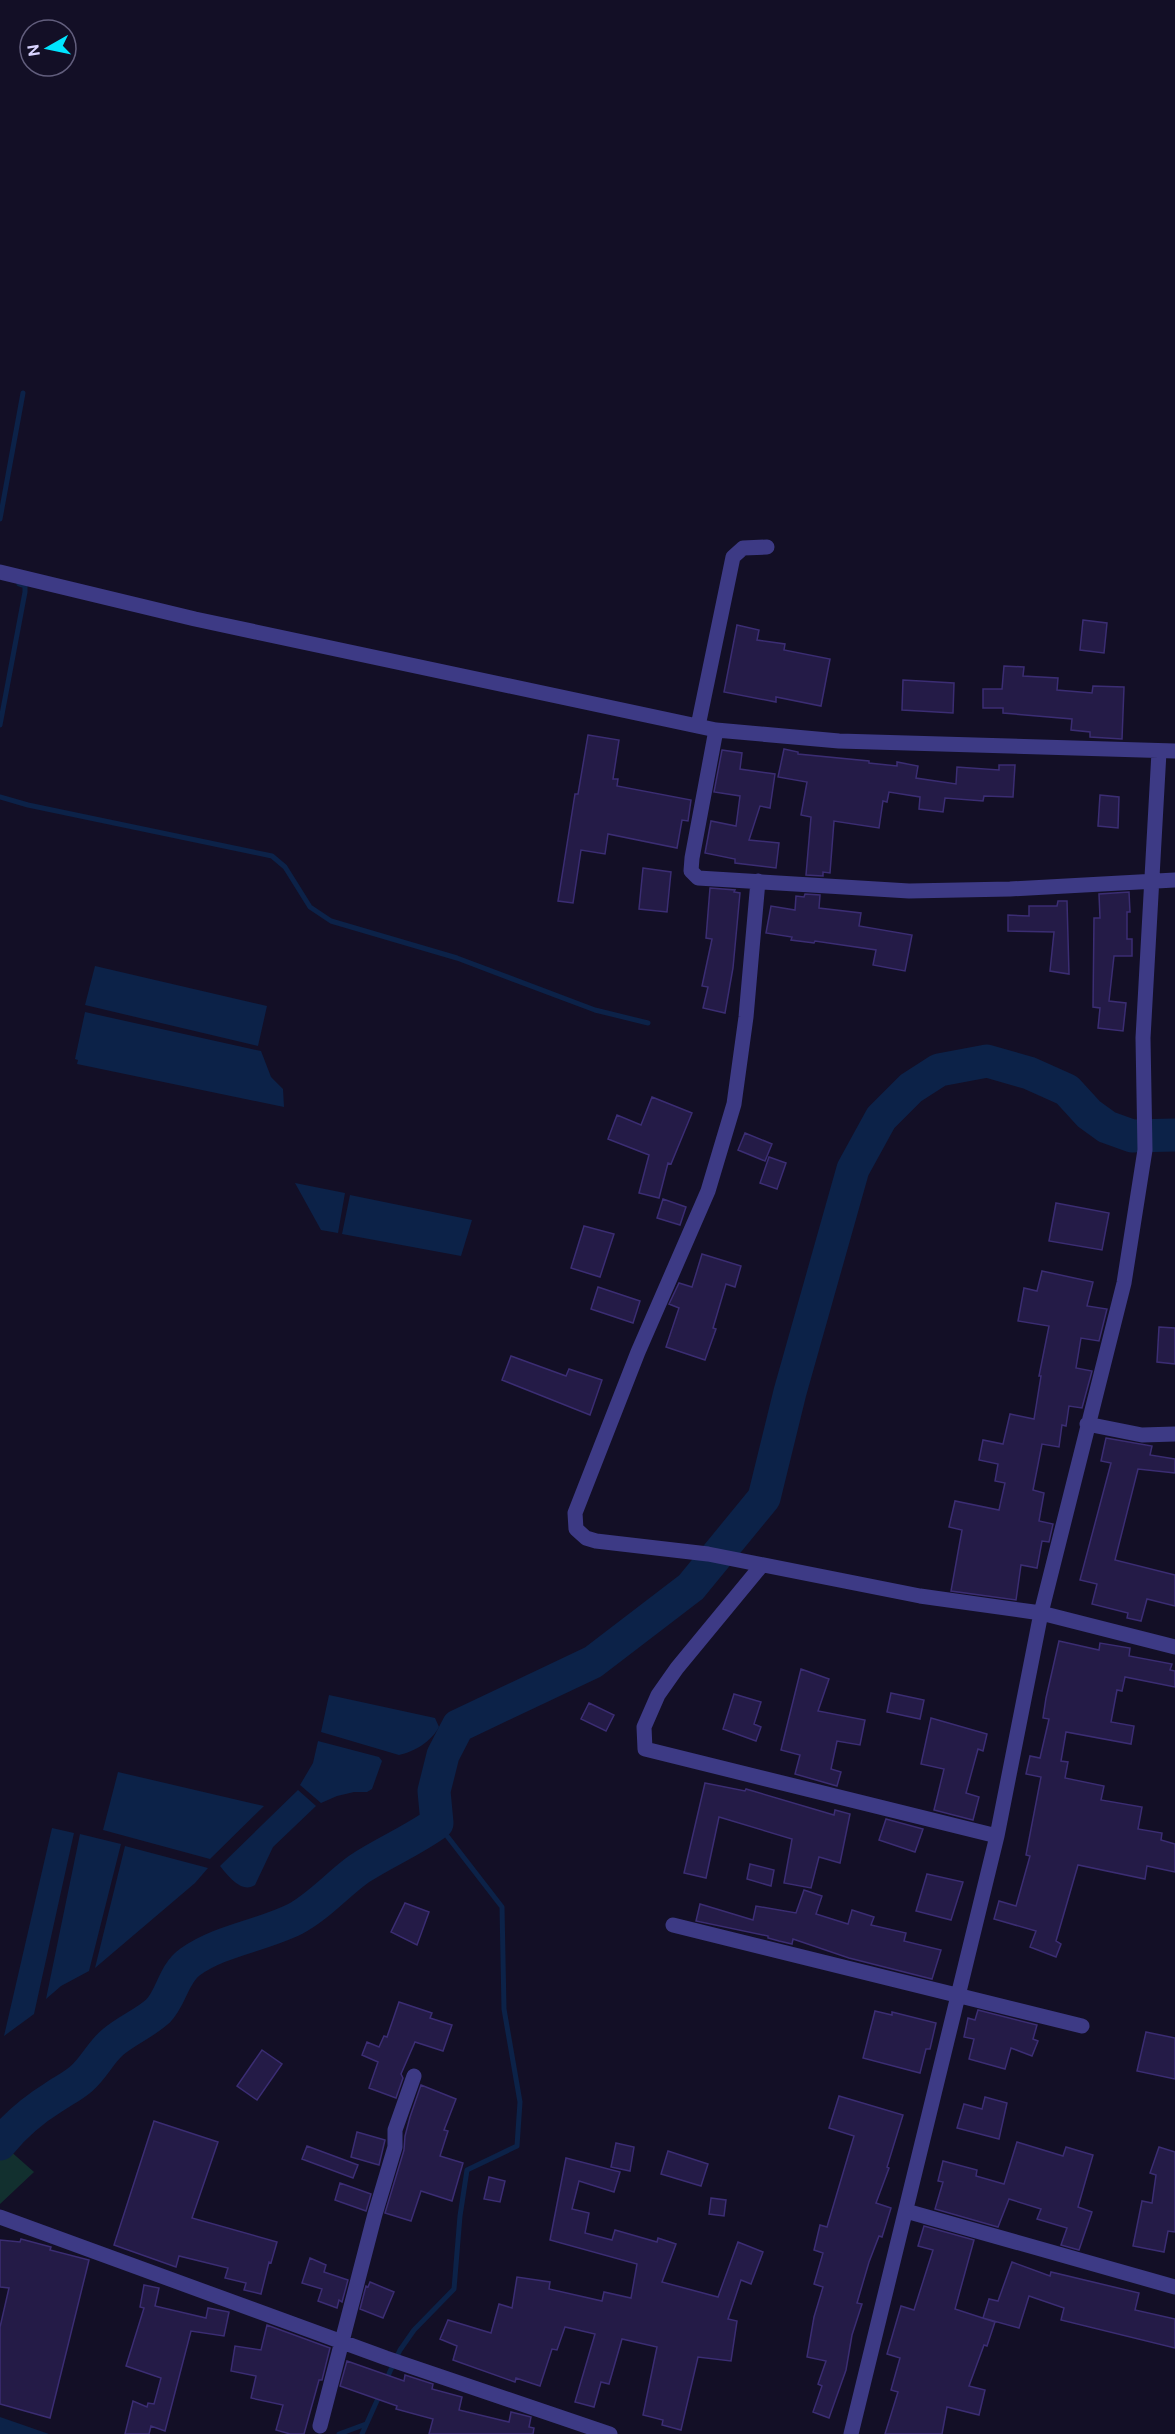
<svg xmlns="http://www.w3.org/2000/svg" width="1175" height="2434" viewBox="0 0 1175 2434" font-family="'DM Sans',sans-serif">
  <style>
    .green { fill: #12302f }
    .water { fill: #0c2248 }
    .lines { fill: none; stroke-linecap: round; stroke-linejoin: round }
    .stream { stroke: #0c2248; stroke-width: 5 }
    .river { stroke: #0c2248; stroke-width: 33 }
    .building { fill: #241b47; stroke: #3b2d73; stroke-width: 1.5 }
    .minor { stroke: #3d3a85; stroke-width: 15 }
  </style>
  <rect width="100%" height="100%" fill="#130f26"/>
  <!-- green -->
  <path class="green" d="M0,2142L34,2172L0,2204Z"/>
  <!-- water -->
  <path class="water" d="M95,966L267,1006L258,1046L85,1005Z
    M85,1012L261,1051L271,1077L283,1089L284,1107L77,1064L78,1060L75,1059Z
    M295,1183L345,1193L338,1233L321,1230Z
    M350,1195L472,1220L461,1256L342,1234Z
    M329,1695L435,1718L439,1727C432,1741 414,1752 399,1755L321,1732Z
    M318,1741L379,1757L382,1761L372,1789L367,1792H354L337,1796L321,1803L300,1785L313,1763Z
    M118,1772L264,1806L210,1859L103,1830Z
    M298,1790L316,1806L273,1847L255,1885C242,1894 228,1876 220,1866Z
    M52,1828L74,1833L34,2014L4,2036Z
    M80,1834L121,1844L89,1971L61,1986L46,1999Z
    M125,1846L208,1868L195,1883L95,1968Z
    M0,2417L49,2434H0Z"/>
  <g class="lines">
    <!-- stream -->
    <path class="stream" d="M0,519L23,393
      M0,725L25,592V586L19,584
      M0,797L28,805L272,856L285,867L310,907L331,921L457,958L595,1010L648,1023
      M386,2380L400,2350L414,2330L454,2289L460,2216L467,2170L517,2146L520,2102L504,2009L502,1907L437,1823
      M339,2434L366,2424
      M362,2434L380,2394"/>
    <!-- river -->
    <path class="river" d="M0,2144C16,2124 33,2110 54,2097C63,2091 73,2086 81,2079C94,2068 100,2053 113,2042C127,2030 145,2023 158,2011C172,1997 173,1974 190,1962C221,1940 261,1936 295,1919C318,1907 338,1884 359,1869C385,1852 412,1841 437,1823L434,1791L443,1755L458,1726L593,1662L691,1587L764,1498L790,1392L853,1169L881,1118L911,1088L939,1070L987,1061L1029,1073L1067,1090L1089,1114L1107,1127L1132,1136L1175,1135"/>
  </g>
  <!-- building -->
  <path class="building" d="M1083,620L1107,623L1104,653L1080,650Z
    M737,625L759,630L757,640L785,644L784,650L830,659L821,706L776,697V702L724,692Z
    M1004,666L1024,667L1023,676L1058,678L1057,690L1092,693L1093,686L1124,687L1122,739L1090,737V732L1071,730L1072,719L1003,713V708H983V689H1002Z
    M903,680L954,683L953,713L902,710Z
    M588,735L619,740L613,779H618L617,786L691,800L688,821L682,820L677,848L608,834L605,854L581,850L573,903L558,901L575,794H578Z
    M784,749L798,752V754L869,761V763L897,766V762L918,766L916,778L956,784L957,767L999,770V765H1015L1013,797L984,796L983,801L945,798L943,812L919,809L920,797L889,792L887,802L883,801L879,828L834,821L830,873L823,872V876L806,875L811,817L801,815L807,782L778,777Z
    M722,750L742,753L740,769L775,774L770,808L760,806L749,840L779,843L776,868L735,863V859L705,853L711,821L736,826L740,796L714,792Z
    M1100,795L1119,797L1118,828L1098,826Z
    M643,868L671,872L667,912L639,909Z
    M710,888L735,890L734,892L740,893L733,968L725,1013L703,1008L708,987L702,986L712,939L706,938Z
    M1129,892L1130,912H1127V939H1132V956H1114L1109,1001L1126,1003L1123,1031L1098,1028L1100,1008L1093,1007L1094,918H1100L1099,894Z
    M805,894L820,895L819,908L861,913L859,926L912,935L905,971L873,965L876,950L815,941L814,943L791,940L792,937L766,933L771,906L795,910L796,896L804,897Z
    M1058,901H1067L1069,974L1050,971L1054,932L1008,931V915L1029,916V906H1057Z
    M652,1097L692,1113L671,1164L668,1163L659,1198L639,1193L649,1155L608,1139L617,1115L641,1125Z
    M745,1133L772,1144L765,1161L738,1150Z
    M769,1157L786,1163L777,1189L760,1183Z
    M663,1199L686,1207L680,1225L657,1218Z
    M1056,1203L1109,1213L1102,1250L1049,1241Z
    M584,1226L614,1234L600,1277L571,1268Z
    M702,1254L741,1266L735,1287L726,1284L713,1328L716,1329L705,1360L666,1347L679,1308L669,1304L679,1283L692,1287Z
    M1042,1271L1093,1282L1087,1306L1107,1309L1099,1341L1081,1338L1076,1368L1092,1371L1082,1408L1069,1406L1066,1426L1062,1425L1059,1447L1042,1444L1033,1490L1044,1493L1039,1521L1053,1524L1049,1542L1042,1541L1037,1568L1021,1565L1016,1600L951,1591L962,1530L949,1527L955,1501L999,1510L1005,1483L995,1481L998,1464L979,1460L983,1440L1003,1444L1010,1414L1034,1419L1041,1376H1039L1049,1326L1018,1321L1024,1288L1037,1291Z
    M598,1287L640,1301L633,1323L591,1309Z
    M1159,1327L1175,1328V1364L1157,1362Z
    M511,1356L566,1376L569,1369L602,1380L590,1415L502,1380Z
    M1106,1438L1152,1446L1150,1455L1175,1459V1473L1138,1469L1115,1560L1175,1575V1606L1147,1599L1141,1621L1127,1618L1128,1613L1092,1604L1097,1584L1080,1580L1111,1463L1101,1461Z
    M1059,1641L1099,1650L1100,1643L1130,1648L1129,1656L1172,1664L1170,1670L1175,1671V1687L1125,1677L1122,1691L1117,1690L1111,1722L1134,1726L1131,1744L1066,1732L1061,1761L1068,1762L1065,1778L1104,1786L1101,1800L1142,1807L1138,1829L1162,1833L1161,1840L1175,1844V1872L1147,1866L1145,1879L1078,1865L1056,1941L1061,1944L1056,1957L1030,1947L1036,1931L994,1919L999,1901L1016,1906L1030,1856L1026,1855L1041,1777L1026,1774L1030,1756L1040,1758L1049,1719L1043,1718L1046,1698Z
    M801,1669L829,1679L818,1711L865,1720L860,1745L837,1741L831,1769L841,1772L837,1786L795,1774L800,1755L781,1750Z
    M891,1693L924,1700L920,1719L887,1712Z
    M734,1694L761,1702L754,1724L761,1727L756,1741L723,1729Z
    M589,1703L614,1715L606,1731L581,1719Z
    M931,1718L987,1734L983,1751L978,1749L966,1793L979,1797L973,1820L934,1810L944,1769L921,1764Z
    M705,1783L745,1791L746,1789L834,1815L835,1810L850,1814L840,1863L819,1857L811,1888L784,1883L792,1839L719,1817L706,1878L684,1873Z
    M886,1819L923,1829L915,1852L879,1840Z
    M750,1864L774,1870L771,1886L747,1879Z
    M927,1874L963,1882L951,1920L916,1911Z
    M804,1890L822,1896L816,1914L848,1924L852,1910L874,1917L871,1925L906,1933L904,1941L941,1950L932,1979L849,1958L793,1939L792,1944L779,1941L768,1938V1936L696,1921L700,1904L753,1920L756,1906L796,1913Z
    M405,1903L429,1912L417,1945L391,1932Z
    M399,2002L432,2013L430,2018L452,2025L443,2051L415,2042L401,2074L403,2078L396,2098L369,2088L378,2062L362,2055L367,2042L379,2047L384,2036L387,2037Z
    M978,2010L1037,2025L1033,2039L1038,2041L1032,2056L1011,2048L1005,2069L969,2059L974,2039L964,2037L968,2018L975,2020Z
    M875,2011L892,2015V2012L936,2023L930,2049H926L920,2073L863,2058Z
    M1146,2032L1175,2038V2079L1137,2071Z
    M262,2050L282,2064L257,2100L237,2086Z
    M421,2085L456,2099L444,2130L448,2131L440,2156L463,2163L452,2201L421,2191L411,2221L385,2213L404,2150L405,2136L410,2117Z
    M839,2096L903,2115L887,2167L889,2168L876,2203L891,2208L882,2237L879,2236L869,2262L857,2303L862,2304L852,2335L846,2370L829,2418L813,2412L822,2386L818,2384L826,2361L807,2357L814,2317L823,2287L814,2284L823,2253L814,2250L820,2225L827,2227L854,2136L829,2128Z
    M985,2097L1007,2103L999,2139L957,2128L964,2104L982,2109Z
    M154,2121L218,2142L192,2218L277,2242L271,2263L269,2262L261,2294L244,2290L246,2283L225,2278L228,2268L179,2256L176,2267L114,2245Z
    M357,2132L385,2140L379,2165L351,2157Z
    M1017,2142L1063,2156L1066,2147L1093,2155L1078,2207L1092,2212L1079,2250L1061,2245L1067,2228L1037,2219L1041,2209L1009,2199L998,2227L935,2209L943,2182L938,2181L943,2161L977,2170L976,2176L1004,2184Z
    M616,2143L634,2147L630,2171L611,2167Z
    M307,2146L358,2165L353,2178L302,2159Z
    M1159,2147L1175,2152V2232L1168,2231L1164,2252L1133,2246L1142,2201L1152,2203L1156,2175L1150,2173Z
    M668,2151L708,2164L701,2186L661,2174Z
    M566,2158L620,2172L614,2192L579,2181L572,2209L589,2213L585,2233L612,2240L615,2230L657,2242L658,2238L676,2244L662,2282L718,2297L738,2242L763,2252L751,2284L741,2280L728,2319L737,2321L731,2361L698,2357L681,2430L662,2425L663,2420L643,2415L657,2347L622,2339L609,2384L601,2382L594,2407L575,2402L595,2334L565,2327L557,2350L552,2349L540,2386L516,2378L515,2382L453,2360L457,2346L440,2339L448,2320L491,2333L499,2304L512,2308L517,2277L550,2282L549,2289L602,2301L604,2292L631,2298L637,2264L550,2240Z
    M489,2177L505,2181L500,2202L484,2199Z
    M340,2183L371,2194L366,2211L335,2200Z
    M711,2198L726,2200L724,2216L709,2214Z
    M924,2226L974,2240L955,2309L995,2322L987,2346L984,2345L969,2386L985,2390L979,2415L947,2407L942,2434H885L898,2392L891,2390L900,2358L887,2354L901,2306L914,2310L933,2250L918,2246Z
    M21,2239L51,2247L50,2250L89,2260L50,2418L0,2404V2327L9,2288L0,2287V2240L20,2242Z
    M310,2258L326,2265L324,2272L348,2280L342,2302L339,2300L337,2308L318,2301L322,2289L302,2283Z
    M1012,2262L1050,2276L1051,2272L1139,2293L1135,2310L1175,2319V2348L1061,2320L1064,2308L1029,2296L1019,2328L983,2318L989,2299L998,2301Z
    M370,2282L394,2292L383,2318L360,2309L366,2286L368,2287Z
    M144,2285L159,2288L155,2306L206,2318L208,2308L229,2312L224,2336L191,2331L165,2431L151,2426L149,2434H125L133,2401L147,2407L148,2403L154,2404L161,2378L126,2366L144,2308L140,2307Z
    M267,2325L330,2348L322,2380H319L304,2434H290L276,2430L283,2405L251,2398L256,2376L231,2371L235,2346L261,2350Z
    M347,2361L404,2381L405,2375L433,2384L432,2389L462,2397L459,2410L509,2422L511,2412L531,2417L529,2427L534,2428L533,2434H429L433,2419L396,2409L397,2406L340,2386Z"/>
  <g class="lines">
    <!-- minor -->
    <path class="minor" d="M0,572L195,619L716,730L839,741L1175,751
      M698,726L733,557L743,548L767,547
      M716,730L692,858L691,871L698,878L909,891L1010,889L1175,880
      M758,881L746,1017L734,1104L708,1191L638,1352L575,1513L576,1529L586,1538L596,1541L708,1554L920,1596L1041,1613L1175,1647
      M1087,1424L1142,1435L1175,1434
      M762,1565L677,1668L658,1695L644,1727L645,1749L997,1836
      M673,1925L1082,2026
      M906,2211L1175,2287
      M0,2217L386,2358L610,2434
      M320,2426L375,2214L395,2147V2130L414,2076
      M851,2434L997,1836L1041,1613L1124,1283L1145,1150L1143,1038L1159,752"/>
  </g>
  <!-- north arrow -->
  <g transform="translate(48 48) rotate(261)"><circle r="28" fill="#130f26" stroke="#625e7d" stroke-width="1.5"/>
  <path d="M0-4.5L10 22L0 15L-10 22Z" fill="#00e5ff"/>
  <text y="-9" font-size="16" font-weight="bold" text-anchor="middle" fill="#d9d4ff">N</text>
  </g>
</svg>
